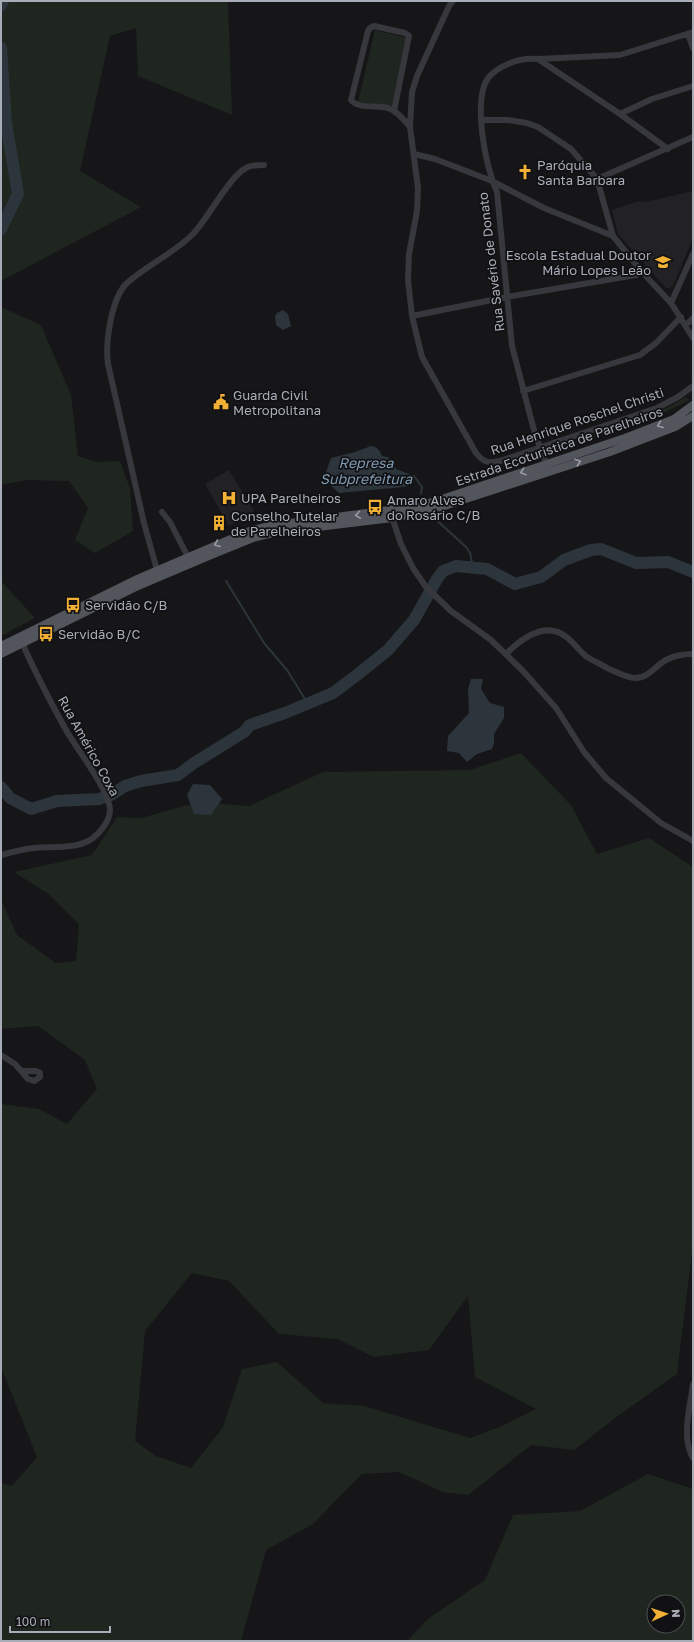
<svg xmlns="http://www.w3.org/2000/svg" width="694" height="1642" viewBox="0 0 694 1642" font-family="'Golos Text',sans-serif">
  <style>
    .built { fill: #222225 }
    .green { fill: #1e261f; fill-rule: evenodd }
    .water { fill: #2c353c }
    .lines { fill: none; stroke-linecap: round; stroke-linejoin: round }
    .stream { stroke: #2c353c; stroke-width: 2 }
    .river { stroke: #2c353c; stroke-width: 12 }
    .minor { stroke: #37383d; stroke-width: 6 }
    .major { stroke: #53555c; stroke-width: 8 }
    .oneway { stroke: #979ba6 }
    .labels { text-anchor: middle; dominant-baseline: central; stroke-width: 3.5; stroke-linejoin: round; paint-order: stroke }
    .poi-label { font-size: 13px; fill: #a8adb8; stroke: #111113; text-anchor: start }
    .street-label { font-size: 13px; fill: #a8adb8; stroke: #111113 }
    .water-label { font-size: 14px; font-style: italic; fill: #7f9bb3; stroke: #111113 }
  </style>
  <rect width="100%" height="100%" fill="#161618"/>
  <!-- built -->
  <path class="built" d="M693,191V238L673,286L670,288H666L618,234L612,210L636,202L650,201Z
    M229,470L254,511L229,526L205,484Z"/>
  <!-- green -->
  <path class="green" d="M1,1H228L232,115L138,76L136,28L110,36L80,171L141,207L1,281Z
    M375,30L408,38L392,107L358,102Z
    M1,307L41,325L71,395L78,456L96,462L120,461L130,488L133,531L95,553L75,540L88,508L69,481L27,480L1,485Z
    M686,397L690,400L653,418L558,449L555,448C599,433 646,422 686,397Z
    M1,581L35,618L1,636Z
    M521,753L571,805L597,854L649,838L693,867V1244L677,1374L618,1416L574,1450L531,1445L468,1495L443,1492L399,1472L362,1474L313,1524L266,1550L241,1641H1V1483L12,1486L37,1457L1,1367V1104L39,1109L67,1124L97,1089L85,1060L38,1026L1,1029V900L17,935L56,963L76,961L79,924L50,895L14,872L92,855L117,817L141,818L198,802L249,806L323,772L470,770ZM192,1273L229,1281L279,1334L337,1339L374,1357L429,1350L468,1296L475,1377L536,1409L502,1426L470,1438L364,1406L323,1403L277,1362L242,1369L223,1427L191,1468L156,1456L135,1441L145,1331Z
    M648,1474L693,1489V1641H407L429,1618L485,1580L513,1515L580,1511ZM654,1602H678V1626H654Z"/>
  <!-- water -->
  <path class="water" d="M283,310L288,314L291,326L283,330L276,325L275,316L277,313Z
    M371,446C378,447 379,450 382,456L388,457L396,469L414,476V481L412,485L403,487L339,493L330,485L325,475L331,458L355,452Z
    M471,679H483L481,689L490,703L504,707V718L494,734V743L492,749L477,754L467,762L459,753L447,751L448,736L469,713L468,689Z
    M193,784L210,785L222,799L211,815L194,814L187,795Z"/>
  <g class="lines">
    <!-- stream -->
    <path class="stream" d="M414,476L422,487L421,494
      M432,516L466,547L470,553L473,567
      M226,581L264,643L287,670L308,704"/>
    <!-- river -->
    <path class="river" d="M1,5L3,1
      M1,48L6,123L18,194L1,229
      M1,787L10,798L31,809L57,801L99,799L111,795L125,786L141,781L178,775L194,763L244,732L250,725L285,713L333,693L357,675L388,650L414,620L437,579L443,571L456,566L487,569L515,584L541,577L564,560L591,550L601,549L636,563L668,562L693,572"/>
    <!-- minor -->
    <path class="minor" d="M453,1L449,6L417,76L412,92L410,127L418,188L417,211L409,254L408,280L412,316L422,357L476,453C483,462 489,464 500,461L657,408L678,397L693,386
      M688,34L693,48
      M538,59L620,114L668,149
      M394,111L409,36L405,33L374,26L370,28L368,31L351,100C358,109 377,105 388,108C397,111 404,120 410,127
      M620,114L652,99L693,86
      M481,120H508L527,123L538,127L571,149L597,179L613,236L642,272L671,303L693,338
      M414,154L435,159L492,181L544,208L613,236
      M597,179L693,137
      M671,303L693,254
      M412,316L507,297L636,275L642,272
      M686,325L693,318
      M523,391L640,355L656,343L681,317
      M548,468L535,434L512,346L497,192C486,167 472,102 488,78C493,72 501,67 508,64C519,59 527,58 538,59L620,55L693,32
      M390,511L401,544L413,568L426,587L451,611L491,640L523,671L556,708L584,752L606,778L661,823L693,841
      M162,512L170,522L188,557
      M157,570L144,523L108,364C105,343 111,302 125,285C145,266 173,254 193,234C208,218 230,176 246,168C251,165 258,165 264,165
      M506,654C521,639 544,621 565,636C573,641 579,651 587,657C594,661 602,665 609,669C616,672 627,678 635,678C649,678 655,666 666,660C675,655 684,654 693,654
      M1,855C12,852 23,849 34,848C52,846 77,850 93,838C101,832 110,820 110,810C110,791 76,748 66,730C50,701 34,671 21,640
      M1,1055L15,1064L28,1079L34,1081L40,1077V1073L36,1071H22
      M693,1384C690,1408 681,1437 693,1458"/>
    <!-- major -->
    <path class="major" d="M1,646L135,580L252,530L275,525L412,507L433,502L625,438L674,419L693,405
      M1,654L138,586L211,555L253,538L277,532L392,518L435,509L610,452L675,427L693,416"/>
  </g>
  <!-- one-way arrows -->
  <defs><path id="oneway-chevron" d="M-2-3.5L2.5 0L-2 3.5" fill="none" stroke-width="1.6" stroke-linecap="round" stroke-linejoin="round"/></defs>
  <g class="oneway">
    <use href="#oneway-chevron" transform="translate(660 425) rotate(159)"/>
    <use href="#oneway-chevron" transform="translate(578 462) rotate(-18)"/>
    <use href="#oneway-chevron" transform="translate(523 472) rotate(162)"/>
    <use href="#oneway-chevron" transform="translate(358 515) rotate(172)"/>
    <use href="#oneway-chevron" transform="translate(217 544) rotate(157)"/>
  </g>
  <!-- icons -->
  <defs>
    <symbol id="church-bare" viewBox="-9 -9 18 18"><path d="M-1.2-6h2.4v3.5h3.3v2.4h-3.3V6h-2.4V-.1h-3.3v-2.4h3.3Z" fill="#f2b134" stroke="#111113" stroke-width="2.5" paint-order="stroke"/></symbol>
    <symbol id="school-bare" viewBox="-9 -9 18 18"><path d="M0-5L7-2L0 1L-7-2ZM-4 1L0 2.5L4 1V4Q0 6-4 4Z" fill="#f2b134" stroke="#111113" stroke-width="2.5" paint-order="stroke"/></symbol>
    <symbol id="civic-bare" viewBox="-9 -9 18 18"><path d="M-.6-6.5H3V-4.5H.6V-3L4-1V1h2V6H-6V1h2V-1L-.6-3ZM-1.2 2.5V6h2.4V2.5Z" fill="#f2b134" stroke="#111113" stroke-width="2.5" paint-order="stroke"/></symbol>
    <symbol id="hospital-bare" viewBox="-9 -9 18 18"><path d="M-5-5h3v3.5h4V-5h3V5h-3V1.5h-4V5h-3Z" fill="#f2b134" stroke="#111113" stroke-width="2.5" paint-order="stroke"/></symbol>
    <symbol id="bus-bare" viewBox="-9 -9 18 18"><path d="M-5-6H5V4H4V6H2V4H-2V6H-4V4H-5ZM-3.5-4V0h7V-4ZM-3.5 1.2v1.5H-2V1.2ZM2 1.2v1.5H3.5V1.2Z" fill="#f2b134" stroke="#111113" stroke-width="2.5" paint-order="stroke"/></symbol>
    <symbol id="building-bare" viewBox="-9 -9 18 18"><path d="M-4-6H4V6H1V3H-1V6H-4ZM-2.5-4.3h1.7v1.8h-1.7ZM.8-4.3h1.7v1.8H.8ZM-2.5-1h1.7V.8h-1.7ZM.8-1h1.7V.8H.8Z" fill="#f2b134" stroke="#111113" stroke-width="2.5" paint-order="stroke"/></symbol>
  </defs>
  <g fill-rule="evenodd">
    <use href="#church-bare" x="514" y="161" width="22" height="22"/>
    <use href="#school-bare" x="652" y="251" width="22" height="22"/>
    <use href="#civic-bare" x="210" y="391" width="22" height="22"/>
    <use href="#hospital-bare" x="218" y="487" width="22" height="22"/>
    <use href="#bus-bare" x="364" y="496" width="22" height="22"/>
    <use href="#building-bare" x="208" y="512" width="22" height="22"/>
    <use href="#bus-bare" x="62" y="594" width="22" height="22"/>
    <use href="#bus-bare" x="35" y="623" width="22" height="22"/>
  </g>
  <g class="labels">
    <!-- poi labels -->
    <g class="poi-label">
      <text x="537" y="165">Paróquia<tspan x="537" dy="15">Santa Barbara</tspan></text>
      <text x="651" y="255" text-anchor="end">Escola Estadual Doutor<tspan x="651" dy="15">Mário Lopes Leão</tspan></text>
      <text x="233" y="395">Guarda Civil<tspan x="233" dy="15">Metropolitana</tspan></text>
      <text x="241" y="498">UPA Parelheiros</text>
      <text x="387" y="500">Amaro Alves<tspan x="387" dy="15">do Rosário C/B</tspan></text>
      <text x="231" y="516">Conselho Tutelar<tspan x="231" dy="15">de Parelheiros</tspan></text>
      <text x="85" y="605">Servidão C/B</text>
      <text x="58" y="634">Servidão B/C</text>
    </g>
    <!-- street labels -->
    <g class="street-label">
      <text transform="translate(491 262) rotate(-97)">Rua Savério de Donato</text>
      <text transform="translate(577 421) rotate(-19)">Rua Henrique Roschel Christi</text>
      <text transform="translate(559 446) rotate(-19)">Estrada Ecoturistica de Parelheiros</text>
      <text transform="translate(89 746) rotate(61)">Rua Américo Coxa</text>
    </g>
    <!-- water labels -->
    <g class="water-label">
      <text x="366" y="462">Represa<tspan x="366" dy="16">Subprefeitura</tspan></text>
    </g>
  </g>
  <!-- border -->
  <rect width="694" height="1642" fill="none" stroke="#a8adb8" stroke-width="4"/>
  <!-- north arrow -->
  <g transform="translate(666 1614) rotate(87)"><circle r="19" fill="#111113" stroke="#4d4f55"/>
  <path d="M0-3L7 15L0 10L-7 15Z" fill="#f2b134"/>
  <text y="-6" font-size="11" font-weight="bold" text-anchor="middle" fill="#a8adb8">N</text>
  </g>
  <!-- scale -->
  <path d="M10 1626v6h100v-6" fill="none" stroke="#a8adb8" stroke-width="2"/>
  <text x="16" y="1626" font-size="12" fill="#a8adb8" stroke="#111113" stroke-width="3" paint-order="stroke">100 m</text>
</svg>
